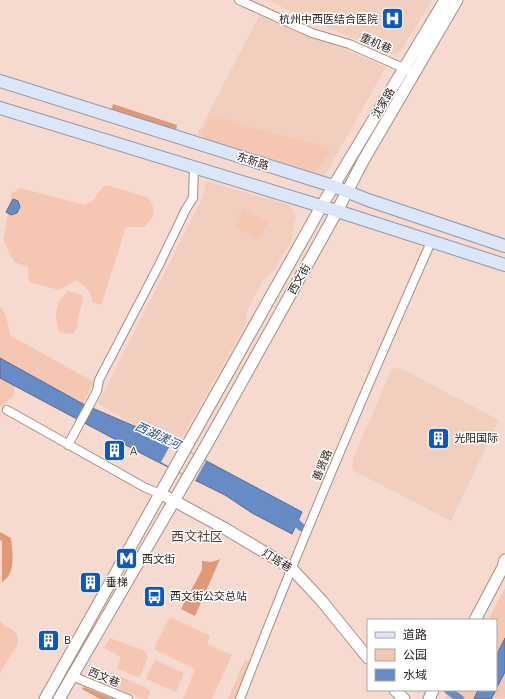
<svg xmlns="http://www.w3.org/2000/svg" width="505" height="699" viewBox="0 0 505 699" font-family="Ubuntu,'Noto Sans SC',sans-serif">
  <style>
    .built { fill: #f2cebf }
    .green { fill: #f5c6b2 }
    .forest { fill: #df9879 }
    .water { fill: #678bc4; stroke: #566c92 }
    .pier { fill: #f7dacf }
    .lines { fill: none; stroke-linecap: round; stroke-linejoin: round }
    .canal { stroke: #678bc4; stroke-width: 8 }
    .street-casing { stroke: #a78d82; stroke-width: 10 }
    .secondary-casing { stroke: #a78d82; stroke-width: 13 }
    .primary-casing { stroke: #8e98aa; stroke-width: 14 }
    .street { stroke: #fff; stroke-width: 8 }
    .secondary { stroke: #fff; stroke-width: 11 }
    .primary { stroke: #dbe7f9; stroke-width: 12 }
    .labels { text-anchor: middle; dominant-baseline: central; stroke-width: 3; stroke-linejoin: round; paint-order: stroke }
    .poi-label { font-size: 11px; fill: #2d221e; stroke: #fff; text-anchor: start }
    .street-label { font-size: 11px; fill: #2d221e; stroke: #fff }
    .water-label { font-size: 12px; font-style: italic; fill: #1c4a90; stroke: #fff }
    .quarter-label { font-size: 13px; fill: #563f36; stroke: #fff }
  </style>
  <rect width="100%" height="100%" fill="#f7dacf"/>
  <!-- built -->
  <path class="built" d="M268,0H432L400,52L395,54H389L268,1Z
    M260,14L386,67L324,177L197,135Z
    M206,181L289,205L296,216L291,241L275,269L262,282L247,311L246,324L174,451L98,403L203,197Z
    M400,368L499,420L451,521L354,471L352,466L353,458L392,369Z"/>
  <!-- green -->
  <path class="green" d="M210,116L328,148L330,152L315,172L206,140L201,135Z
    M104,186H110L149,198C156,211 155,216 145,227H126L101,305L92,302C92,290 85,287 76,280L59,290L29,282L28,267L14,262L3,240L12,193L20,188L85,205L92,201Z
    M243,208L268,223L258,240L234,226Z
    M68,291L82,295L83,300L78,317L77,328L74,333L67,334L59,332C56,323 54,308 60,300C62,297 66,294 68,291Z
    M0,307C9,316 6,325 11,336L94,382L83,404L0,358Z
    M0,378L14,385V395L2,406H0Z
    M505,588V638L496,656V620H488Z
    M170,617L210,636L207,644L232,655L212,699H183L195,669L155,650V646Z
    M0,621L5,626L12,629L17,635L18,643L0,673Z
    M110,638L145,651L148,657L140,676L137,677L117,668L121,657L104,648Z
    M155,660L184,673L176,692L146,679Z
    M245,660L250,662L235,699H228Z
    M111,672L148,689L150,692L148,699H142L106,683Z
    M505,672V698L491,699Z
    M450,690H478L474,699H445Z"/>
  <!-- forest -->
  <path class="forest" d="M113,104L177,125L176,131L111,110Z
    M0,532L11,538C12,549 15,564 9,575C8,577 5,580 2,582V541L0,540Z
    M220,559L195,616L181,609L202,570V561L212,562Z
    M84,687L114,699H100L82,689Z"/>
  <!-- water -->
  <path class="water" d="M13,199L18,201L20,207L17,213L11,215L6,212Z
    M0,358L83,404L171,442L302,512L292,534L252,513L225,495L150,458L0,378Z
    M505,638V672L496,689V656Z
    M478,690H496L491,699H474Z"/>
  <!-- pier -->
  <path class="pier" d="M172,442L206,461L195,481L161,462Z"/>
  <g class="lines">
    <!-- canal -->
    <path class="canal" d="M288,518L297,523L301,527
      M448,690L460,699"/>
    <defs>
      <path id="street" d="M239,0L312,33L349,44L408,70
        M7,410L144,487L160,494
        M68,445L97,391L99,380L159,265L186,209L193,198L194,168
        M72,676L128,699
        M240,699C299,545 364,393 431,242"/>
      <path id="secondary" d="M167,497L224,528L291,568L321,600L368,658
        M475,620L503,567L505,560
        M395,690L404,699
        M45,699L321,207L445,0
        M59,699L207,444L337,211L363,161L457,0
        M429,699L433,690"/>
      <path id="primary" d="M0,81L333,186L368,200L505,246
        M0,108L337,211L505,265"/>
    </defs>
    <!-- street casing -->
    <use href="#street" class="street-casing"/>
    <!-- secondary casing -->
    <use href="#secondary" class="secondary-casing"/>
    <!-- primary casing -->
    <use href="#primary" class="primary-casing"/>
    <!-- street -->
    <use href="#street" class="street"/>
    <!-- secondary -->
    <use href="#secondary" class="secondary"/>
    <!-- primary -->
    <use href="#primary" class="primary"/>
  </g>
  <!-- icons -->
  <defs>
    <symbol id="hospital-square" viewBox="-11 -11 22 22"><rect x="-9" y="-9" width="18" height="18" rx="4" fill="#0b58c2" stroke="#fff"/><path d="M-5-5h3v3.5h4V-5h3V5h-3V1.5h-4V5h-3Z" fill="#fff"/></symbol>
    <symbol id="building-square" viewBox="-11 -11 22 22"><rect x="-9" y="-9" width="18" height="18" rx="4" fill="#0b58c2" stroke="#fff"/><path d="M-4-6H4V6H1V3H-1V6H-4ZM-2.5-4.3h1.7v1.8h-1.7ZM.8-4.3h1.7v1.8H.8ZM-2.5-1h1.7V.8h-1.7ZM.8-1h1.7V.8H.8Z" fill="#fff"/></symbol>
    <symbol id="metro-square" viewBox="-11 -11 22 22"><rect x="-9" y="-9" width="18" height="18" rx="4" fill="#0b58c2" stroke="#fff"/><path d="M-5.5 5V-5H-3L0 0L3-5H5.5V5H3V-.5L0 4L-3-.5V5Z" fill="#fff"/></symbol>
    <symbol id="bus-square" viewBox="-11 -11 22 22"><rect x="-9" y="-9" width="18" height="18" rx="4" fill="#0b58c2" stroke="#fff"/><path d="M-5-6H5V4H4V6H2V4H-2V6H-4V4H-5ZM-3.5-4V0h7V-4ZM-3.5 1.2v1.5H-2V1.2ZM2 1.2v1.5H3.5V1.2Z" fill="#fff"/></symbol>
  </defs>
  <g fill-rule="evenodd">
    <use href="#hospital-square" x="380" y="6" width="25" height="25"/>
    <use href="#building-square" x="426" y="426" width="25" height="25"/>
    <use href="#building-square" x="102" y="438" width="25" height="25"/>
    <use href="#metro-square" x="114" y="546" width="25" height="25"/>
    <use href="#building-square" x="78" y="570" width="25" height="25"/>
    <use href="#bus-square" x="142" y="584" width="25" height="25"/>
    <use href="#building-square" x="36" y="628" width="25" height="25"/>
  </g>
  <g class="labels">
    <!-- poi labels -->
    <g class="poi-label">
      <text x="378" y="19" text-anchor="end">杭州中西医结合医院</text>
      <text x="454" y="438">光阳国际</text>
      <text x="130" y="451">A</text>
      <text x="142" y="559">西文街</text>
      <text x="106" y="582">垂梯</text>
      <text x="170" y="596">西文街公交总站</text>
      <text x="64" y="640">B</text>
    </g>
    <!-- street labels -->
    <g class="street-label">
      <text transform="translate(376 43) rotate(23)">重机巷</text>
      <text transform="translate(383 103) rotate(-59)">沈家路</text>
      <text transform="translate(253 161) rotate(18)">东新路</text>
      <text transform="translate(299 279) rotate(-61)">西文街</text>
      <text transform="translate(322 465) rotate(-67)">善贤路</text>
      <text transform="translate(277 560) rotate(32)">灯塔巷</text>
      <text transform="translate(104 677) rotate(23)">西文巷</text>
    </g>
    <!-- water labels -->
    <g class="water-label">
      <text transform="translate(158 435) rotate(25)">西湖漾河</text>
    </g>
    <!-- quarter labels -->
    <g class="quarter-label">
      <text x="197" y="536">西文社区</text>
    </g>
  </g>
  <!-- legend -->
  <rect x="367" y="619" width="130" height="72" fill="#ffffff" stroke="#aba7a5"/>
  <rect x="375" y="632" width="20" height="6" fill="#dbe7f9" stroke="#aba7a5"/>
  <text x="403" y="639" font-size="12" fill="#2d221e">道路</text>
  <rect x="375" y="649" width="20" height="12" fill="#f5c6b2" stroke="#aba7a5"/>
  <text x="403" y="659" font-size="12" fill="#2d221e">公园</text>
  <rect x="375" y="669" width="20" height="12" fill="#678bc4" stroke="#aba7a5"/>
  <text x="403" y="679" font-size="12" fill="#2d221e">水域</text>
</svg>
